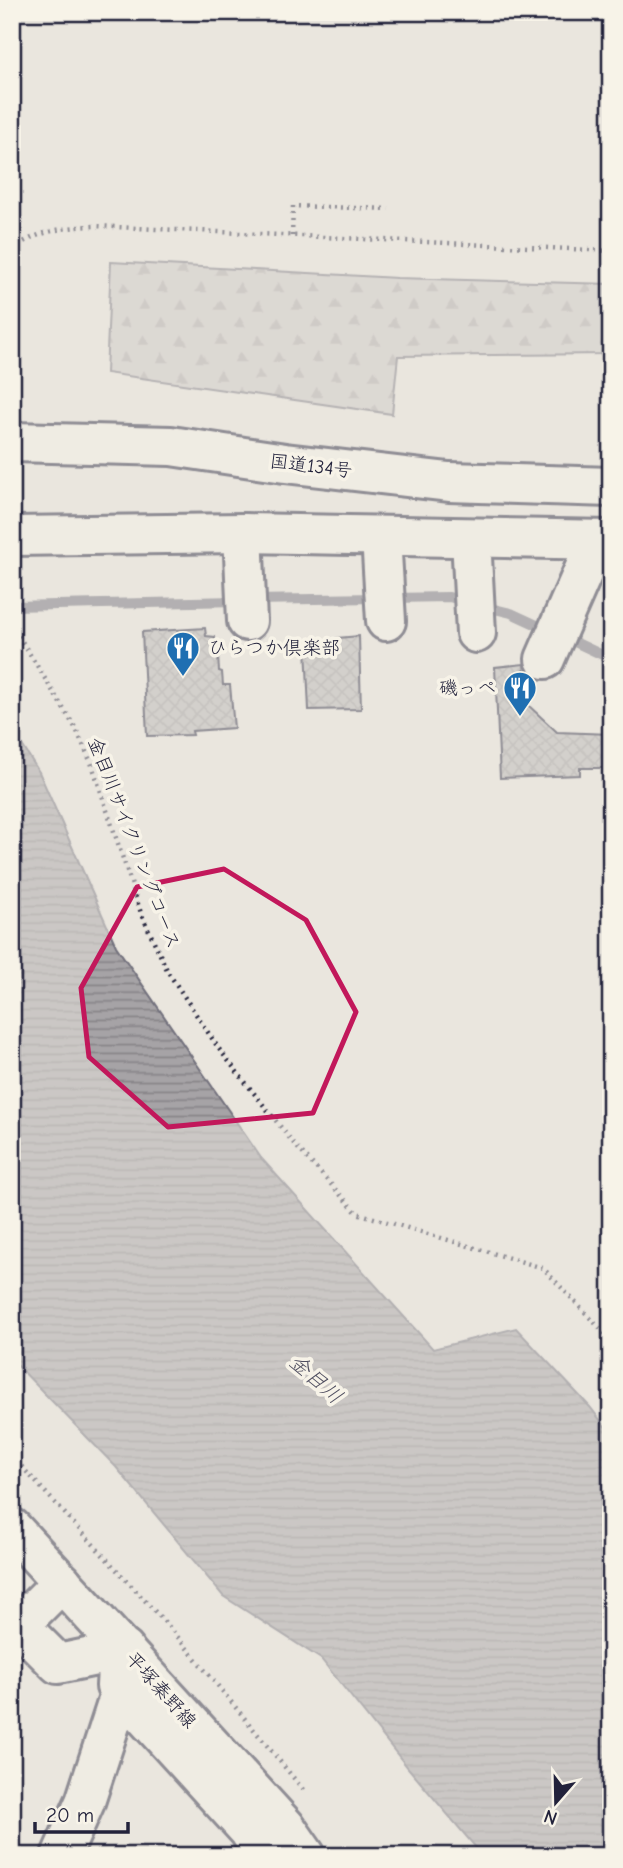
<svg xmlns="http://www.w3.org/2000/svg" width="623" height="1868" viewBox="0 0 623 1868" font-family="'Comic Neue','Klee One',sans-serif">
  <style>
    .forest { fill: url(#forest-firs); stroke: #787680; stroke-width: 2 }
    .water { fill: url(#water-rules); stroke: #716f7b; stroke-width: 2 }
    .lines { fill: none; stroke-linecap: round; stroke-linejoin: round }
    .stream { stroke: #716f7b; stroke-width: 10 }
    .building { fill: url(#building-cross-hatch); stroke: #22223b; stroke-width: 2 }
    .minor-casing { stroke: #22223b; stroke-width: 44 }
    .major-casing { stroke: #22223b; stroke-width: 44 }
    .highway-casing { stroke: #22223b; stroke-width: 44 }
    .path { stroke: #22223b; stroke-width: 4.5; stroke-dasharray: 2 5; stroke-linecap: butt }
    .minor { stroke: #f7f3e8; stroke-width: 38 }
    .major { stroke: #f7f3e8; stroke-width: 38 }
    .highway { stroke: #f7f3e8; stroke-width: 38 }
    .marked { fill: none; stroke: #c2185b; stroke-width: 5; stroke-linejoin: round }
    .labels { text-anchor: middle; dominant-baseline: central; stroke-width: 7; stroke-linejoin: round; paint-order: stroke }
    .street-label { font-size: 19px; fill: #22223b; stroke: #f7f3e8 }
    .poi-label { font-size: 19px; fill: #22223b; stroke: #f7f3e8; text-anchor: start }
    .water-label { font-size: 21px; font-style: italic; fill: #504f60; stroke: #f7f3e8 }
  </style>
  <defs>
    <pattern id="forest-firs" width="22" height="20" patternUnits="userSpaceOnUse" patternTransform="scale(1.75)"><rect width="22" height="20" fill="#cdc9c6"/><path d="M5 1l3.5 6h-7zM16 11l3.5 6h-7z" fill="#b0acab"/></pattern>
    <pattern id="water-rules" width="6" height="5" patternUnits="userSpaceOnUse" patternTransform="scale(1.75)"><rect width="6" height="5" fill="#a6a3a6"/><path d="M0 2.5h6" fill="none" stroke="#878488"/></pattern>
    <pattern id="building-cross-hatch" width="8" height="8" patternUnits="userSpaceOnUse" patternTransform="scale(1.75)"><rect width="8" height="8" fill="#b8b6b5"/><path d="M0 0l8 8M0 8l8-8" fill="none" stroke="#9e9c9d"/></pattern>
  </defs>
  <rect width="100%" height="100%" fill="#eae6de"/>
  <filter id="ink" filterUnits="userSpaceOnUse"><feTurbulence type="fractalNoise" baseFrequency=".0143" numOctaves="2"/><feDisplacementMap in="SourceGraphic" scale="14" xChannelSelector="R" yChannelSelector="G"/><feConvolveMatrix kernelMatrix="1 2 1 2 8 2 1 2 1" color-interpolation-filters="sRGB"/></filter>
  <g filter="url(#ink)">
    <!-- forest -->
    <path class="forest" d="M111,262L397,278L611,284V354L398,356L392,414L106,373Z"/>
    <!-- water -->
    <path class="water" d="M12,729L39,772L116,946L261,1158L433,1349L516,1328L590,1407L611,1434V1856H483L409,1769L321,1659L223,1596L116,1467L12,1360Z"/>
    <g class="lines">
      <!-- stream -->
      <path class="stream" d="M392,598L449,597L468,602
        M252,600L377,598
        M12,606L237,601
        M482,606L511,613L550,631
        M564,637L611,659"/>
    </g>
    <!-- building -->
    <path class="building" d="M205,628L206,636L215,637L216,655H218L219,671L222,672L223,685H230L234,728L192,731L193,735L147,736L142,632Z
      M359,636L361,709L309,710L306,647L328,643L337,638Z
      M524,664L528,705L557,732L611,734V768H580V775L500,778L495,667Z"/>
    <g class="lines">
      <defs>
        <path id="minor" d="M243,533L247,621
          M381,536L386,621
          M471,538L476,633
          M545,659L597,540
          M62,1582L19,1625L58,1664L125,1650
          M121,1691L249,1831L264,1856
          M61,1856L85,1802L121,1691L116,1686L117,1669L125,1650"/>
        <path id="major" d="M12,1528L285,1826L306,1856"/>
        <path id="highway" d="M12,442L171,446L285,463L449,482L611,487
          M12,536L243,533L611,540"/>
      </defs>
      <!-- minor casing -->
      <use href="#minor" class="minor-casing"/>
      <!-- major casing -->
      <use href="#major" class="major-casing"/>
      <!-- highway casing -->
      <use href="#highway" class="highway-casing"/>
      <!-- path -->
      <path class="path" d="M292,236L293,206L389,209
        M12,249C38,231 64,227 95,226L611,251
        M12,602L15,630L76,729L92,765L141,913L168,972L219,1049L295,1145L357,1213L543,1268L611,1340
        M12,1456L172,1630L306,1793
        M341,1847L346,1856"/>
      <!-- minor -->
      <use href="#minor" class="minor"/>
      <!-- major -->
      <use href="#major" class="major"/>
      <!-- highway -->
      <use href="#highway" class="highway"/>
    </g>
  </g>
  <!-- marked area -->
  <path d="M0 0H623V1868H0ZM224,869L306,920L356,1012L313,1113L168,1127L89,1057L81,988L137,887Z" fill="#eae6de" fill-opacity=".55" fill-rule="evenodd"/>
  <path class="marked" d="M224,869L306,920L356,1012L313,1113L168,1127L89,1057L81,988L137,887Z"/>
  <!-- icons -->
  <defs>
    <symbol id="restaurant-pin" viewBox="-11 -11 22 30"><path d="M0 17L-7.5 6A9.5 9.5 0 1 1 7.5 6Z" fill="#1f6fb2" stroke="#f7f3e8"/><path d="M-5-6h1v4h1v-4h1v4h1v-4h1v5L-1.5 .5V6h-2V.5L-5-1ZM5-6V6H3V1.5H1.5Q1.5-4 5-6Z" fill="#fff"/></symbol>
  </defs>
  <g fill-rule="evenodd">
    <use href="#restaurant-pin" x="164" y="629" width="38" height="52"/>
    <use href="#restaurant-pin" x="501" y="669" width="38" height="52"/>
  </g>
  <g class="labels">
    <!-- street labels -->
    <g class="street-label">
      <text transform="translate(311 466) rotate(7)">国道134号</text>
      <text transform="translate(134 843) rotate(69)">金目川サイクリングコース</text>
      <text transform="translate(161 1690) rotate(48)">平塚秦野線</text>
    </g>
    <!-- poi labels -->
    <g class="poi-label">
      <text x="208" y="648">ひらつか倶楽部</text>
      <text x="496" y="688" text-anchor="end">磯っペ</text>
    </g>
    <!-- water labels -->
    <g class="water-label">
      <text transform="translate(316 1379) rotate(41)">金目川</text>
    </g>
  </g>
  <!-- margin -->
  <rect width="623" height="1868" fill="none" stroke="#f7f3e8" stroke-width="42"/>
  <rect x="21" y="21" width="581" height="1826" fill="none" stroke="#22223b" stroke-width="2.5" filter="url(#ink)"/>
  <!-- north arrow -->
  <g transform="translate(556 1802) rotate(200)" stroke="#f7f3e8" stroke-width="5" paint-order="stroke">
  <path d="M0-5L12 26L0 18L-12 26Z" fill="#22223b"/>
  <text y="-10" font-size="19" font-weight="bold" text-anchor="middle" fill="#22223b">N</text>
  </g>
  <!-- scale -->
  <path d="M35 1822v10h93v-10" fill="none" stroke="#22223b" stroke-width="3.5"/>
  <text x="46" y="1822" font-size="21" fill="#22223b" stroke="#f7f3e8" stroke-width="5" paint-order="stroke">20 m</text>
</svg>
